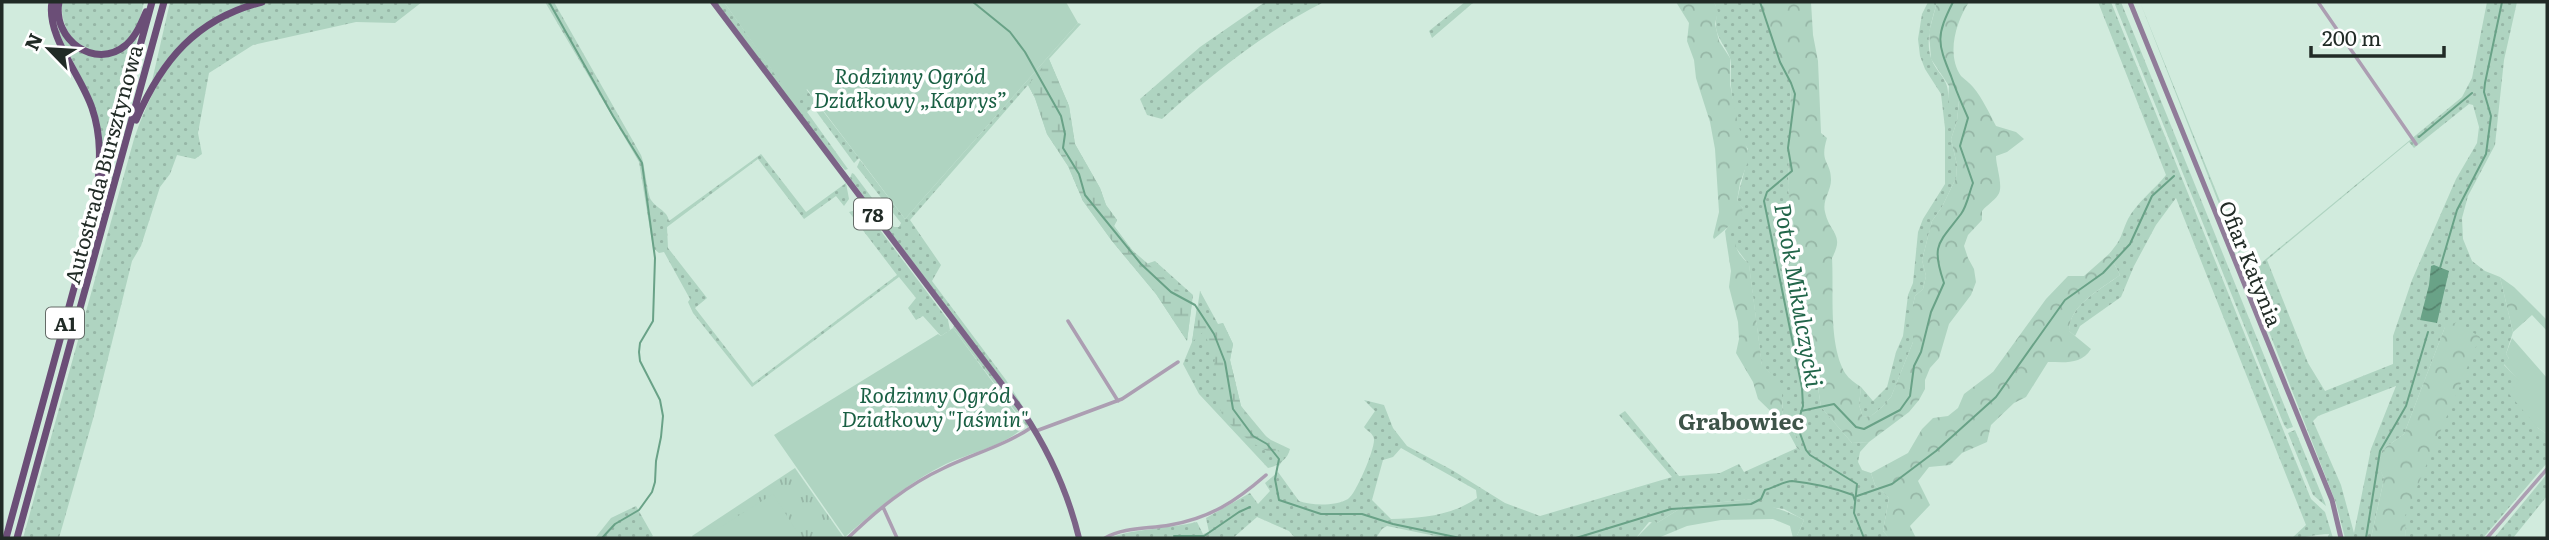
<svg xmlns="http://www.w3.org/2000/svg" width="2549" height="540" viewBox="0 0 2549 540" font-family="Literata,serif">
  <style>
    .grass { fill: url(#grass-dots); fill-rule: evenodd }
    .forest { fill: url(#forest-crowns) }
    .wetland { fill: url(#wetland-marsh) }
    .park { fill: url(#park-tufts) }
    .garden { fill: #afd4c1 }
    .water { fill: url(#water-waves) }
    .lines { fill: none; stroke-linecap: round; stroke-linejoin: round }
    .stream { stroke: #69a287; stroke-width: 2 }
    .street { stroke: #ac9eb2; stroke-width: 3.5 }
    .secondary { stroke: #907c99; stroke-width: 5 }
    .primary { stroke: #7c6387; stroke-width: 6 }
    .highway { stroke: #6b4e77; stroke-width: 7 }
    .labels { text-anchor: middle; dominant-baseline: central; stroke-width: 7; stroke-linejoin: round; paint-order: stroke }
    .shield { fill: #fff; stroke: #646b67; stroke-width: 2 }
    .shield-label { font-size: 19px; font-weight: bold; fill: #212b26 }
    .park-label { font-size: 21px; font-style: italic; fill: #195f43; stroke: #fff }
    .street-label { font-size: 21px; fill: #212b26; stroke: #fff }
    .water-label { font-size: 23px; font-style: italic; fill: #22664a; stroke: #fff }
    .neighbourhood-label { font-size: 23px; font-weight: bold; fill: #3e5449; stroke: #fff }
  </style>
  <defs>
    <pattern id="grass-dots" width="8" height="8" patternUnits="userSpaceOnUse" patternTransform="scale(1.75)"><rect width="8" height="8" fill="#afd4c1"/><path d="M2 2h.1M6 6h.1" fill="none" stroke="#96b6a6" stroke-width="1.8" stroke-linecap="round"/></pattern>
    <pattern id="forest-crowns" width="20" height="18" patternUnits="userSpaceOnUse" patternTransform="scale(1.75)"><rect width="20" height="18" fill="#afd4c1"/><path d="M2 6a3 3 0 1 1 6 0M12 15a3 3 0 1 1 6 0" fill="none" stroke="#96b6a6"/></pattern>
    <pattern id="wetland-marsh" width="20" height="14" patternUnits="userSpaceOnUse" patternTransform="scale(1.75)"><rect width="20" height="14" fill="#afd4c1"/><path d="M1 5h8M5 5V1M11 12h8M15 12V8" fill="none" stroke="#96b6a6"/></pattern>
    <pattern id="park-tufts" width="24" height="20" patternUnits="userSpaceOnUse" patternTransform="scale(1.75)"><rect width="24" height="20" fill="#afd4c1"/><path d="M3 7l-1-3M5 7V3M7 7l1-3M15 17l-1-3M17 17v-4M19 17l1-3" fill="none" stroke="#96b6a6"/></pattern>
    <pattern id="water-waves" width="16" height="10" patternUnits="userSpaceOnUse" patternTransform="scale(1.75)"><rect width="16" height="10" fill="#69a287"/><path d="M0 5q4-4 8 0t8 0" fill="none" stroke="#56846e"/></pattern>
  </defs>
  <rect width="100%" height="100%" fill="#d1ebdd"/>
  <!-- grass -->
  <path class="grass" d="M54,2H57L59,30L67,42L77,50L91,55L131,44L137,38L103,159L84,83L59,34Z
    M62,2H144C141,16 138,32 126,41C93,68 59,39 62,2Z
    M170,2H251C208,17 176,43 152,81Z
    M275,2H422L395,23L356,22L253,45L209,73L198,133L202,154L195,159L177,155L170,174L160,187L141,246L132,261L93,419L59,538H23L134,139C159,66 195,17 275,2Z
    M545,2H554L641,155C645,165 647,193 651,200C657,209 667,210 669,221L761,154L806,212L846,183L849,199L844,206L836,196L804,219L758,159L667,227L668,248L707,298L695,308L753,383L897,275L849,212C858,208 864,212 871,218L948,320L950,330L941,336L923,316L916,320L908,308L916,298L899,277L752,387L693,313L688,302L690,299L664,252L659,253L653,248L639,162Z
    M716,2H724L795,102L806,89L859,158L854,163L813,107L807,112L848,169L845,170L831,154Z
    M1265,2H1324C1263,33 1212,74 1162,119L1147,115L1140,99L1200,47Z
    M1465,2H1474L1432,38L1429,31Z
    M1714,2H1760L1780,62L1791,83L1788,188L1821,407L1852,443L1869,442L1860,452L1858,462L1862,470L1871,473L1875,485L1889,498L1883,531L1889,538H1796L1804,520L1784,509L1768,507L1752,499L1684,506L1657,523L1649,522L1636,538H1445L1387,526L1382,529L1376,538H1295L1289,531L1257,517L1233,538H1108C1137,528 1168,529 1197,522L1203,534L1209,532L1206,518L1250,493L1258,504L1270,491L1265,483L1278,472L1299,501C1312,506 1336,506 1348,499C1356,494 1375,449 1374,439C1373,433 1367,431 1364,427L1375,411L1364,400L1384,405L1393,428L1407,446L1452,470L1505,503L1540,516L1672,477L1619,415L1625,411L1679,476L1720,473L1739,464L1744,472L1797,448L1802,452L1794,433L1782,420C1783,392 1783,383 1762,366L1749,265L1730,240L1726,239L1725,231L1743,208L1737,202C1740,183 1747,168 1748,149C1736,133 1733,105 1731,86C1730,77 1732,66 1730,58C1726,47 1718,40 1716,28C1715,18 1719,12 1714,2ZM1401,448L1476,490L1477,498C1451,516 1422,518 1391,519L1372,500L1383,460L1393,457Z
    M1928,2H1937C1932,20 1925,39 1931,58C1937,75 1950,78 1948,99L1959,100L1957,121L1951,139L1957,165L1956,178L1942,207L1932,221L1922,260L1926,276L1923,289L1915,296L1913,305V342L1891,397L1881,408L1871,416L1863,417L1859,405L1861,387L1873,401L1887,387L1896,352L1903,336L1908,295L1913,283L1918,232L1923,219L1945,184V128L1941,94L1925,69L1920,56L1918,39L1922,14Z
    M2098,2H2111L2311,499L2325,512L2333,538H2328L2329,534C2316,534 2306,538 2292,538L2306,525L2176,198L2156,225L2134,266L2121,297L2080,326L2075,336L2069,331C2069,305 2100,290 2120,275L2109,254C2123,238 2120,236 2128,219C2137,202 2155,189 2166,175Z
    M2114,2H2121L2293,427L2287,429L2284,425Z
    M2140,2L2249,273L2462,97L2472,78L2487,2H2517L2504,60L2495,145L2468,196L2462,218L2463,239L2472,261L2485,271L2500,277L2513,332L2506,354L2509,358L2504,365L2520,381L2538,428L2547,434V463L2483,538H2406L2404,516L2422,470L2445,327L2404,434L2386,447L2378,463L2384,479L2371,538H2345L2336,503ZM2469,104L2473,105L2479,127L2477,143L2456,179L2412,280L2393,336V364L2325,391L2308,363L2267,260L2409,142L2414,148ZM2396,386L2371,449L2354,533L2341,485L2313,421L2318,416Z
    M1078,23L1081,24L1049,59L1069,106L1075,144L1100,188L1106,205L1117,220L1114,226L1132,250L1146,264L1155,261L1193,295L1187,341L1156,294L1112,241L1083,201L1068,166L1047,134L1035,98L1028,85L910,220L941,265L932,281L1006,380L1036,427L850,178L852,173L854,174L894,227H899L901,223L857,167L860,160L905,219Z
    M1200,291L1218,324L1223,323L1233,344L1230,360L1241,406L1259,431L1271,440L1290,449C1288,459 1278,466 1268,468L1199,394L1183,364L1192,342Z
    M954,325L1028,424V428L953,328Z
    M2295,430L2325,503L2326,506L2313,495L2288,433Z
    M2547,474V496L2513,538H2494Z
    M636,506L653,536L650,538H595L611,518Z"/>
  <!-- forest -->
  <path class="forest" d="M1676,2H1714L1718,11L1715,24L1719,41L1730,58V84L1738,125L1750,156L1740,183L1737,201L1743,208L1741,216L1714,239L1713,237L1719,212L1715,149L1710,122L1696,78L1694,60L1687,41L1689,23Z
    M1760,2H1811L1813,35L1818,61L1821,133L1827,138C1819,164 1831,160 1831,180C1831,191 1822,200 1825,212C1830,234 1845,234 1832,258C1834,291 1828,344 1845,373C1849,379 1855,383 1861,387L1859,405L1863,417L1871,416L1881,408L1891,397L1913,342V305L1915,296L1923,289L1926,276L1922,260L1932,221L1942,207L1956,178L1957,165L1951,139L1957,121L1959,101L1950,106L1948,99L1949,86L1931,59L1929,32L1937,2H1969C1956,22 1946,54 1961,76C1965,80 1970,83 1973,87C1983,99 1989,113 1996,126L2016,132L2024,139L2007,152L1996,156C1996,167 2004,187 1998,195C1994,201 1987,205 1982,211V220L1968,235L1964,246L1968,258L1974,269L1976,282L1971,295L1949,324L1939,358L1930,368L1925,380V389L1919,400L1909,412L1869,442L1852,443L1821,407L1788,188L1791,83L1780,62Z
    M1726,239H1735C1735,250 1741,257 1749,264L1762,365L1782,384V420L1794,433L1804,454L1797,448L1784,424L1758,399L1753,382L1736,353L1739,339L1738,322L1729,287L1731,271Z
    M2109,254L2120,275C2101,289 2069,305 2069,331L2091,349C2081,365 2065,362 2048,362L2026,397L2014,403L1991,425L1987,442L1962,453L1950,465L1929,467L1918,481L1930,505L1910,526L1916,538H1889L1883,531L1889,498L1875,485L1871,473L1908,453L1922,429L1933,418L1948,416L1958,408L1964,394L1993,372L2046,299L2068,276H2084Z
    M2500,277L2514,287L2547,320V331L2532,315L2513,332Z
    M2457,322L2480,337L2405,516L2406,538H2371L2384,479L2377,463L2386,447L2404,434L2445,327Z
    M1752,499C1769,507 1787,510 1804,520L1796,538H1793L1790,526L1773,519L1721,520L1687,526L1658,538H1636L1654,520L1657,523L1684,506Z"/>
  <!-- wetland -->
  <path class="wetland" d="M1049,59L1069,106L1075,144L1100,188L1106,205L1117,220L1114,226L1132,250L1192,302L1187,341L1156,294L1112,241L1083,201L1068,166L1047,134L1035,98L1028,85Z
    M1197,306L1213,327L1223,323L1233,344L1230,360L1241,406L1284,458L1279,466L1267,451L1252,443L1224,419L1215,397L1221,388L1214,368L1215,356L1203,332L1192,342Z"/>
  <!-- park -->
  <path class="park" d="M795,468L844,538H693L692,536Z"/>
  <!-- garden -->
  <path class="garden" d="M724,2H1066L1078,23L905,219L807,89L795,103Z
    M953,328L1025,426C1004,447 968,453 942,466C905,485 876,510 845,537L774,435L938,334L941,336Z
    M2512,338L2547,378V434L2538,428L2509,394L2519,381L2504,364L2509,358L2506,354Z
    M773,494L801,538H703Z"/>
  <!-- water -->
  <path class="water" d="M2434,265L2449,271L2437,323L2420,320L2429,285L2431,266Z"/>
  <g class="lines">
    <!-- stream -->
    <path class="stream" d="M549,2L613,116L642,163L655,258L653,321L640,343L639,352L640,361L660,400L663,416L661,437L656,461L655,482L652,492L639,510L615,524L602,538
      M973,2L1010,32L1025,52L1061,116L1065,134L1063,148L1079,174L1085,195L1141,264L1171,292L1195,305L1201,314L1214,334L1225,362L1233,409L1253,436L1267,444L1279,459L1275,479L1279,500L1321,514H1362L1393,524L1460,538
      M1760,2L1780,62L1791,83L1795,94L1788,148L1792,171L1767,192L1764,201L1802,388L1803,406L1797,425L1806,450L1810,455L1857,484L1854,513L1864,538
      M2419,137L2472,93
      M2440,268L2457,210L2486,154L2491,116L2484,92L2485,83L2502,2
      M1801,411L1834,404L1856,427L1864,429L1900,410L1910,396L1914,366L1921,352L1931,312L1944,283C1931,245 1938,244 1961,214C1967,206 1969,193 1973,183L1960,146L1968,118C1962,104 1956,91 1951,76C1937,42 1936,36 1953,2
      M1857,496L1892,484L1936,451L1996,397L2065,300L2103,273L2130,244L2152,196L2174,176
      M1174,536H1204L1239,512L1250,507
      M1576,538L1671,509L1751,504L1761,499L1765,490C1773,488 1785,481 1792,481C1810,483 1835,488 1853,495L1855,501
      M2366,538L2380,451L2406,406L2428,332"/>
    <!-- street -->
    <path class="street" d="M2318,2L2416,144
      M1068,321L1118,401
      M1036,431L1122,399L1178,362
      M883,507L897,538
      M848,538C877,510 907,485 944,468C973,454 1006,445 1032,427
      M1105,538C1124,527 1148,529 1170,525C1210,518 1235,502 1266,475
      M2487,538L2547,469"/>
    <!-- secondary -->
    <path class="secondary" d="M2130,2L2332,500L2341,538"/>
    <!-- primary -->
    <path class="primary" d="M713,2L1023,412C1049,451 1068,493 1079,538"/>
    <!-- highway -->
    <path class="highway" d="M52,2C46,36 81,75 92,108C102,137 100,164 97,194
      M59,2C52,39 95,71 126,45C136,36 141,24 146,12
      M136,120C162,60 196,19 262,2
      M6,538L152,2
      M17,538L164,2"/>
  </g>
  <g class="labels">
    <!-- shield labels -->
    <g class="shield">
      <rect x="854" y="198.5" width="38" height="31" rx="5"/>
      <rect x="46" y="307.5" width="38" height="31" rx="5"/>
    </g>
    <g class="shield-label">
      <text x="873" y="214">78</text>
      <text x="65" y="323">A1</text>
    </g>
    <!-- park labels -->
    <g class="park-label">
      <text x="910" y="74">Rodzinny Ogród<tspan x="910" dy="24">Działkowy „Kaprys”</tspan></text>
      <text x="935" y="393">Rodzinny Ogród<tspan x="935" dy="24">Działkowy "Jaśmin"</tspan></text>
    </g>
    <!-- street labels -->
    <g class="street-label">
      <text transform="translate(102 164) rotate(-75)">Autostrada Bursztynowa</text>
      <text transform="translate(2252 263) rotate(68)">Ofiar Katynia</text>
    </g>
    <!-- water labels -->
    <g class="water-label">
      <text transform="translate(1800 295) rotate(80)">Potok Mikulczycki</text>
    </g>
    <!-- neighbourhood labels -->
    <g class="neighbourhood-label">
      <text x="1741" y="420">Grabowiec</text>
    </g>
  </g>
  <!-- border -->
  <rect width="2549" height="540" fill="none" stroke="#212b26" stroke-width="7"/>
  <!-- north arrow -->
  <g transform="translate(49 49) rotate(295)" stroke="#ffffff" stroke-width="5" paint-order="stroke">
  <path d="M0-5L12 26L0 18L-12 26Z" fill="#212b26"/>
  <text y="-10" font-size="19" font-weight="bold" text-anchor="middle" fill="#212b26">N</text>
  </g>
  <!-- scale -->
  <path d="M2311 46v10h133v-10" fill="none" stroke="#212b26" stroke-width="3.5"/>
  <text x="2322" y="46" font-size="21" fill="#212b26" stroke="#ffffff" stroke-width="5" paint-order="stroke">200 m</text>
</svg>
